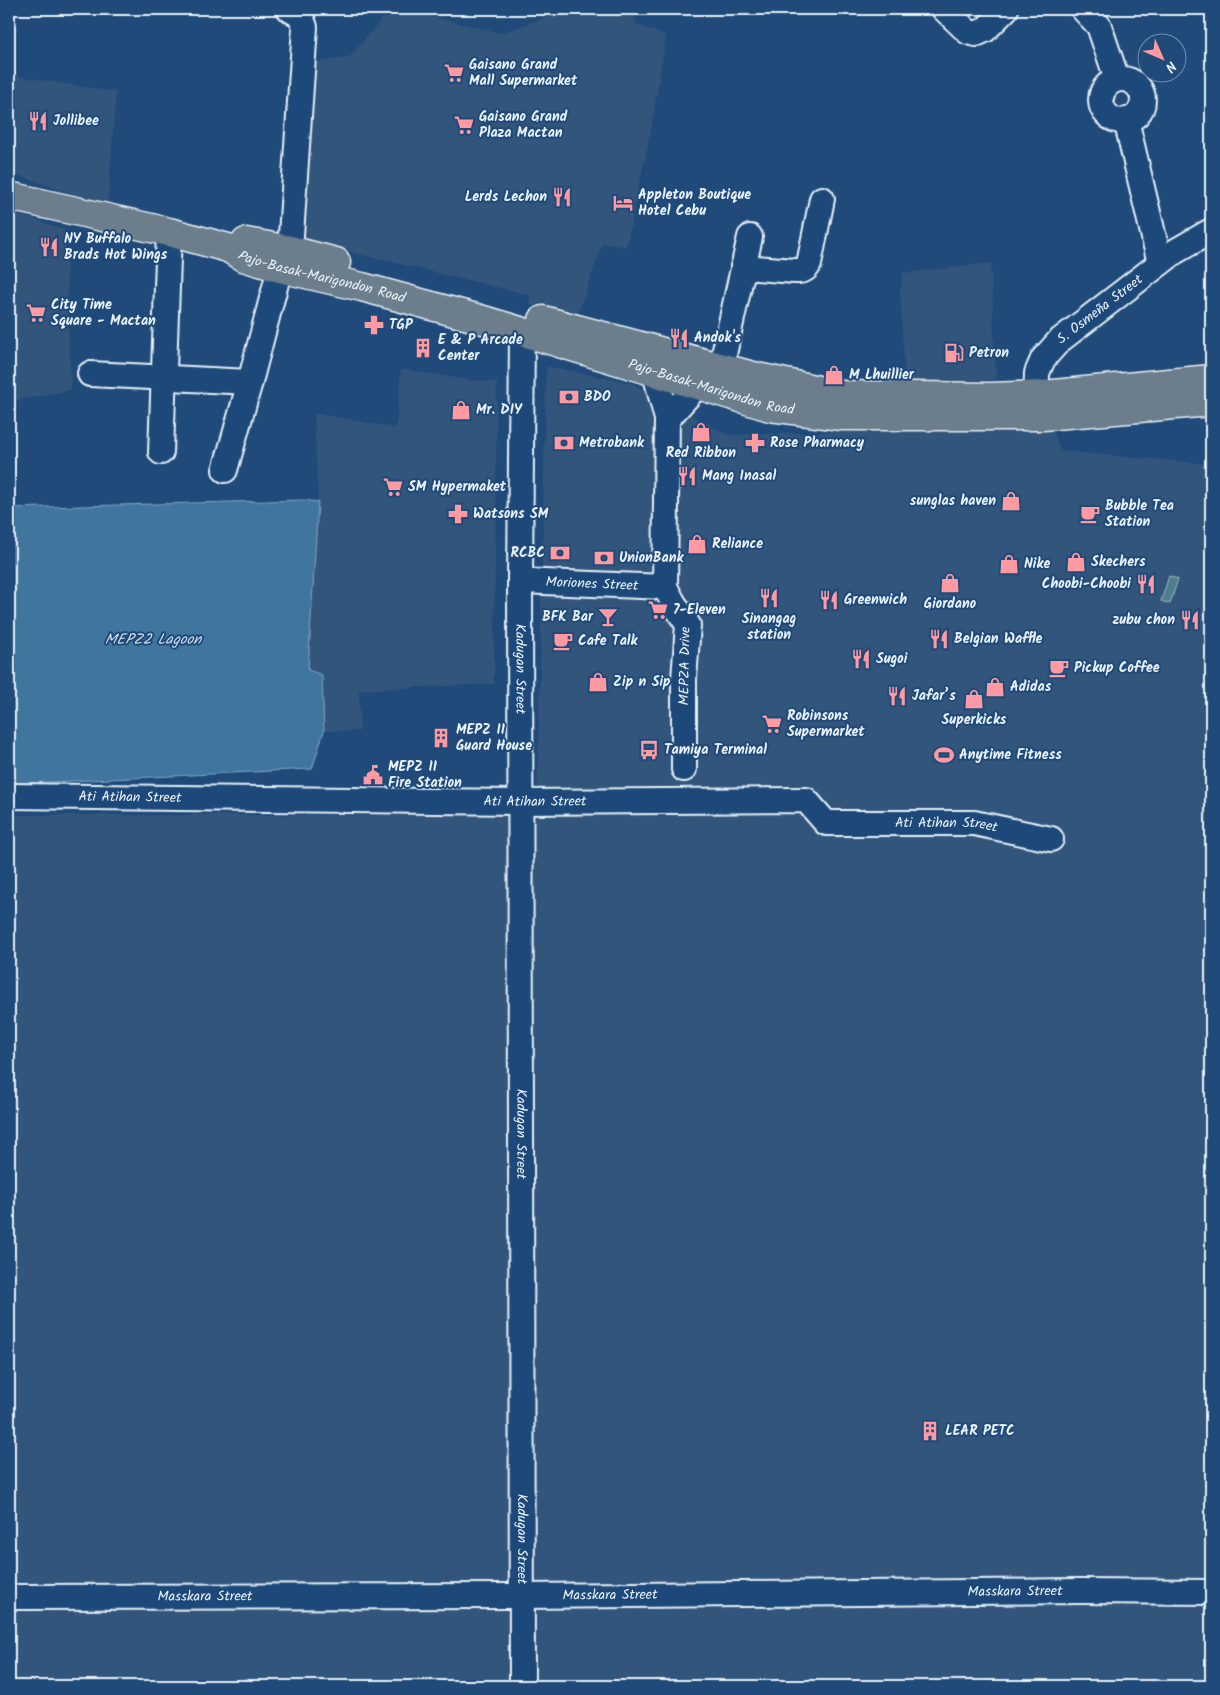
<svg xmlns="http://www.w3.org/2000/svg" width="1220" height="1695" viewBox="0 0 1220 1695" font-family="Kalam,sans-serif">
  <style>
    .built { fill: #33557c }
    .green { fill: #4d7e8a; stroke: #9ab8c1 }
    .water { fill: #41759e; stroke: #84a7c2 }
    .lines { fill: none; stroke-linecap: round; stroke-linejoin: round }
    .minor-casing { stroke: #e8f1f8; stroke-width: 28 }
    .major-casing { stroke: #e8f1f8; stroke-width: 31 }
    .minor { stroke: #1f4a7a; stroke-width: 24 }
    .major { stroke: #6c7d8b; stroke-width: 28 }
    .labels { text-anchor: middle; dominant-baseline: central; stroke-width: 4; stroke-linejoin: round; paint-order: stroke }
    .poi-label { font-size: 14px; font-weight: bold; fill: #e8f1f8; stroke: #1f4a7a; text-anchor: start }
    .street-label { font-size: 14px; fill: #e8f1f8; stroke: #1f4a7a }
    .water-label { font-size: 15px; font-style: italic; fill: #cfdeea; stroke: #1f4a7a }
  </style>
  <rect width="100%" height="100%" fill="#1f4a7a"/>
  <filter id="ink" filterUnits="userSpaceOnUse"><feTurbulence type="fractalNoise" baseFrequency=".02" numOctaves="2"/><feDisplacementMap in="SourceGraphic" scale="10" xChannelSelector="R" yChannelSelector="G"/><feConvolveMatrix kernelMatrix="1 2 1 2 8 2 1 2 1" color-interpolation-filters="sRGB"/></filter>
  <g filter="url(#ink)">
    <!-- built -->
    <path class="built" d="M390,9H400L501,33L568,9H633L637,25L666,36L651,130L626,247L603,243L576,319L530,305V295L299,240L305,63L349,58Z
      M17,76L116,92L108,202L83,198L9,172V105Z
      M9,211L65,230L71,390L9,402Z
      M991,263L996,380L905,383L900,291L903,273Z
      M546,366L631,383L729,435L1052,426L1060,451L1211,464V706L1202,714L1211,719V1686H9V815H537Z
      M401,369L470,380L497,382L494,684L359,690L360,731H324L322,675L308,670L318,502L314,413L396,428Z"/>
    <!-- green -->
    <path class="green" d="M1169,576L1178,579L1170,604L1161,601Z"/>
    <!-- water -->
    <path class="water" d="M303,500L318,502L308,670L322,675L324,731L312,769L9,784V508Z"/>
    <g class="lines">
      <defs>
        <g id="minor">
          <path d="M289,9L301,16L305,27L290,250"/>
          <path d="M944,9L968,32L976,34L985,30L1006,9"/>
          <path d="M1083,9L1099,26L1117,79"/>
          <circle cx="1122" cy="100" r="21"/>
          <path d="M1126,120L1160,263"/>
          <path d="M743,267L795,271C801,271 806,271 809,264L822,199"/>
          <path id="s1" d="M522,333L520,581L522,1686"/>
          <path d="M721,368L750,237"/>
          <path d="M655,373L667,419L665,587L673,602L688,625L684,679V769"/>
          <path d="M90,374L250,382"/>
          <path id="s2" d="M1036,414L1037,373L1043,359L1059,341L1176,251L1211,231"/>
          <path d="M667,419L698,385"/>
          <path d="M161,452L169,232"/>
          <path d="M225,470L250,382L280,268"/>
          <path id="s3" d="M520,581L665,587"/>
          <path id="s4" d="M9,796L520,802L806,800L826,823H974L1051,839"/>
          <path id="s5" d="M9,1597L522,1596L1080,1591L1211,1592"/>
        </g>
        <g id="major">
          <path id="s6" d="M9,196L169,232L228,248L243,257L280,268L362,287L487,321L770,407L841,416H1043L1211,402"/>
          <path d="M246,242L290,250L336,262"/>
          <path d="M543,320L757,377L842,395L990,397L1043,395L1211,379"/>
        </g>
      </defs>
      <!-- minor casing -->
      <use href="#minor" class="minor-casing"/>
      <!-- major casing -->
      <use href="#major" class="major-casing"/>
      <!-- minor -->
      <use href="#minor" class="minor"/>
      <!-- major -->
      <use href="#major" class="major"/>
    </g>
  </g>
  <!-- icons -->
  <defs>
    <symbol id="supermarket-bare" viewBox="-9 -9 18 18"><path d="M-6-5.5h2.5l.6 2H6L4.5 2H-2.5L-4.4-4H-6ZM-1.5 3.2a1.3 1.3 0 1 0 .1 0ZM3 3.2a1.3 1.3 0 1 0 .1 0Z" fill="#ff9aa2" stroke="#1f4a7a" stroke-width="2.5" paint-order="stroke"/></symbol>
    <symbol id="restaurant-bare" viewBox="-9 -9 18 18"><path d="M-5-6h1v4h1v-4h1v4h1v-4h1v5L-1.5 .5V6h-2V.5L-5-1ZM5-6V6H3V1.5H1.5Q1.5-4 5-6Z" fill="#ff9aa2" stroke="#1f4a7a" stroke-width="2.5" paint-order="stroke"/></symbol>
    <symbol id="hotel-bare" viewBox="-9 -9 18 18"><path d="M-6-4.5h1.5V1H6V5H4.5V3h-9V5H-6ZM-4 0a1.8 1.8 0 1 1 3.6 0ZM.5 0V-2.5h3Q6-2.5 6 0Z" fill="#ff9aa2" stroke="#1f4a7a" stroke-width="2.5" paint-order="stroke"/></symbol>
    <symbol id="pharmacy-bare" viewBox="-9 -9 18 18"><path d="M-2-6h4v4h4v4h-4v4h-4v-4h-4v-4h4Z" fill="#ff9aa2" stroke="#1f4a7a" stroke-width="2.5" paint-order="stroke"/></symbol>
    <symbol id="building-bare" viewBox="-9 -9 18 18"><path d="M-4-6H4V6H1V3H-1V6H-4ZM-2.5-4.3h1.7v1.8h-1.7ZM.8-4.3h1.7v1.8H.8ZM-2.5-1h1.7V.8h-1.7ZM.8-1h1.7V.8H.8Z" fill="#ff9aa2" stroke="#1f4a7a" stroke-width="2.5" paint-order="stroke"/></symbol>
    <symbol id="fuel-bare" viewBox="-9 -9 18 18"><path d="M-5.5-6h7V0h2V4h1.3V-2.5L3-4.5l.8-.8L6-3V5H2.5V1h-1V6h-7ZM-4.2-4.7v3.2H.2V-4.7Z" fill="#ff9aa2" stroke="#1f4a7a" stroke-width="2.5" paint-order="stroke"/></symbol>
    <symbol id="shop-bare" viewBox="-9 -9 18 18"><path d="M-5-2.5h2.3a2.7 3.5 0 0 1 5.4 0H5L5.5 6h-11ZM-1.5-2.5h3a1.5 2.3 0 0 0-3 0Z" fill="#ff9aa2" stroke="#1f4a7a" stroke-width="2.5" paint-order="stroke"/></symbol>
    <symbol id="bank-bare" viewBox="-9 -9 18 18"><path d="M-6-4H6V4H-6ZM0-2.3a2.3 2.3 0 1 0 0 4.6a2.3 2.3 0 1 0 0-4.6Z" fill="#ff9aa2" stroke="#1f4a7a" stroke-width="2.5" paint-order="stroke"/></symbol>
    <symbol id="cafe-bare" viewBox="-9 -9 18 18"><path d="M-5.5-4.5H6V0H3Q3 3.5 0 3.5H-2.5Q-5.5 3.5-5.5 0ZM3-3.2v2h1.7v-2ZM-6 4.5H4V6H-6Z" fill="#ff9aa2" stroke="#1f4a7a" stroke-width="2.5" paint-order="stroke"/></symbol>
    <symbol id="bar-bare" viewBox="-9 -9 18 18"><path d="M-6-5H6L.8 .8V4.5H3.5V6h-7V4.5H-.8V.8Z" fill="#ff9aa2" stroke="#1f4a7a" stroke-width="2.5" paint-order="stroke"/></symbol>
    <symbol id="bus-bare" viewBox="-9 -9 18 18"><path d="M-5-6H5V4H4V6H2V4H-2V6H-4V4H-5ZM-3.5-4V0h7V-4ZM-3.5 1.2v1.5H-2V1.2ZM2 1.2v1.5H3.5V1.2Z" fill="#ff9aa2" stroke="#1f4a7a" stroke-width="2.5" paint-order="stroke"/></symbol>
    <symbol id="stadium-bare" viewBox="-9 -9 18 18"><path d="M0-5a6.5 5 0 1 0 0 10a6.5 5 0 1 0 0-10ZM-3.5-1.8h7v3.6h-7Z" fill="#ff9aa2" stroke="#1f4a7a" stroke-width="2.5" paint-order="stroke"/></symbol>
    <symbol id="civic-bare" viewBox="-9 -9 18 18"><path d="M-.6-6.5H3V-4.5H.6V-3L4-1V1h2V6H-6V1h2V-1L-.6-3ZM-1.2 2.5V6h2.4V2.5Z" fill="#ff9aa2" stroke="#1f4a7a" stroke-width="2.5" paint-order="stroke"/></symbol>
  </defs>
  <g fill-rule="evenodd">
    <use href="#supermarket-bare" x="440" y="59" width="28" height="28"/>
    <use href="#restaurant-bare" x="24" y="107" width="28" height="28"/>
    <use href="#supermarket-bare" x="450" y="111" width="28" height="28"/>
    <use href="#restaurant-bare" x="548" y="183" width="28" height="28"/>
    <use href="#hotel-bare" x="609" y="189" width="28" height="28"/>
    <use href="#restaurant-bare" x="35" y="233" width="28" height="28"/>
    <use href="#supermarket-bare" x="22" y="299" width="28" height="28"/>
    <use href="#pharmacy-bare" x="360" y="311" width="28" height="28"/>
    <use href="#restaurant-bare" x="665" y="324" width="28" height="28"/>
    <use href="#building-bare" x="409" y="334" width="28" height="28"/>
    <use href="#fuel-bare" x="940" y="339" width="28" height="28"/>
    <use href="#shop-bare" x="820" y="361" width="28" height="28"/>
    <use href="#bank-bare" x="555" y="383" width="28" height="28"/>
    <use href="#shop-bare" x="447" y="396" width="28" height="28"/>
    <use href="#shop-bare" x="687" y="418" width="28" height="28"/>
    <use href="#bank-bare" x="550" y="429" width="28" height="28"/>
    <use href="#pharmacy-bare" x="741" y="429" width="28" height="28"/>
    <use href="#restaurant-bare" x="673" y="462" width="28" height="28"/>
    <use href="#supermarket-bare" x="379" y="473" width="28" height="28"/>
    <use href="#shop-bare" x="997" y="487" width="28" height="28"/>
    <use href="#pharmacy-bare" x="444" y="500" width="28" height="28"/>
    <use href="#cafe-bare" x="1076" y="500" width="28" height="28"/>
    <use href="#shop-bare" x="683" y="530" width="28" height="28"/>
    <use href="#bank-bare" x="546" y="539" width="28" height="28"/>
    <use href="#bank-bare" x="590" y="544" width="28" height="28"/>
    <use href="#shop-bare" x="1062" y="548" width="28" height="28"/>
    <use href="#shop-bare" x="995" y="550" width="28" height="28"/>
    <use href="#shop-bare" x="936" y="569" width="28" height="28"/>
    <use href="#restaurant-bare" x="1132" y="570" width="28" height="28"/>
    <use href="#restaurant-bare" x="755" y="584" width="28" height="28"/>
    <use href="#restaurant-bare" x="815" y="586" width="28" height="28"/>
    <use href="#supermarket-bare" x="644" y="596" width="28" height="28"/>
    <use href="#bar-bare" x="594" y="603" width="28" height="28"/>
    <use href="#restaurant-bare" x="1176" y="606" width="28" height="28"/>
    <use href="#restaurant-bare" x="925" y="625" width="28" height="28"/>
    <use href="#cafe-bare" x="549" y="627" width="28" height="28"/>
    <use href="#restaurant-bare" x="847" y="645" width="28" height="28"/>
    <use href="#cafe-bare" x="1045" y="654" width="28" height="28"/>
    <use href="#shop-bare" x="584" y="668" width="28" height="28"/>
    <use href="#shop-bare" x="981" y="673" width="28" height="28"/>
    <use href="#restaurant-bare" x="883" y="682" width="28" height="28"/>
    <use href="#shop-bare" x="960" y="685" width="28" height="28"/>
    <use href="#supermarket-bare" x="758" y="710" width="28" height="28"/>
    <use href="#building-bare" x="427" y="724" width="28" height="28"/>
    <use href="#bus-bare" x="635" y="736" width="28" height="28"/>
    <use href="#stadium-bare" x="930" y="741" width="28" height="28"/>
    <use href="#civic-bare" x="359" y="761" width="28" height="28"/>
    <use href="#building-bare" x="916" y="1417" width="28" height="28"/>
  </g>
  <g class="labels">
    <!-- poi labels -->
    <g class="poi-label">
      <text x="469" y="65">Gaisano Grand<tspan x="469" dy="16">Mall Supermarket</tspan></text>
      <text x="479" y="117">Gaisano Grand<tspan x="479" dy="16">Plaza Mactan</tspan></text>
      <text x="53" y="121">Jollibee</text>
      <text x="638" y="195">Appleton Boutique<tspan x="638" dy="16">Hotel Cebu</tspan></text>
      <text x="547" y="197" text-anchor="end">Lerds Lechon</text>
      <text x="64" y="239">NY Buffalo<tspan x="64" dy="16">Brads Hot Wings</tspan></text>
      <text x="51" y="305">City Time<tspan x="51" dy="16">Square - Mactan</tspan></text>
      <text x="389" y="325">TGP</text>
      <text x="694" y="338">Andok's</text>
      <text x="438" y="340">E &amp; P Arcade<tspan x="438" dy="16">Center</tspan></text>
      <text x="969" y="353">Petron</text>
      <text x="849" y="375">M Lhuillier</text>
      <text x="584" y="397">BDO</text>
      <text x="476" y="410">Mr. DIY</text>
      <text x="579" y="443">Metrobank</text>
      <text x="770" y="443">Rose Pharmacy</text>
      <text x="701" y="453" text-anchor="middle">Red Ribbon</text>
      <text x="702" y="476">Mang Inasal</text>
      <text x="408" y="487">SM Hypermaket</text>
      <text x="996" y="501" text-anchor="end">sunglas haven</text>
      <text x="1105" y="506">Bubble Tea<tspan x="1105" dy="16">Station</tspan></text>
      <text x="473" y="514">Watsons SM</text>
      <text x="712" y="544">Reliance</text>
      <text x="545" y="553" text-anchor="end">RCBC</text>
      <text x="619" y="558">UnionBank</text>
      <text x="1091" y="562">Skechers</text>
      <text x="1024" y="564">Nike</text>
      <text x="1131" y="584" text-anchor="end">Choobi-Choobi</text>
      <text x="844" y="600">Greenwich</text>
      <text x="950" y="604" text-anchor="middle">Giordano</text>
      <text x="673" y="610">7-Eleven</text>
      <text x="593" y="617" text-anchor="end">BFK Bar</text>
      <text x="769" y="619" text-anchor="middle">Sinangag<tspan x="769" dy="16">station</tspan></text>
      <text x="1175" y="620" text-anchor="end">zubu chon</text>
      <text x="954" y="639">Belgian Waffle</text>
      <text x="578" y="641">Cafe Talk</text>
      <text x="876" y="659">Sugoi</text>
      <text x="1074" y="668">Pickup Coffee</text>
      <text x="613" y="682">Zip n Sip</text>
      <text x="1010" y="687">Adidas</text>
      <text x="912" y="696">Jafar’s</text>
      <text x="787" y="716">Robinsons<tspan x="787" dy="16">Supermarket</tspan></text>
      <text x="974" y="720" text-anchor="middle">Superkicks</text>
      <text x="456" y="730">MEPZ II<tspan x="456" dy="16">Guard House</tspan></text>
      <text x="664" y="750">Tamiya Terminal</text>
      <text x="959" y="755">Anytime Fitness</text>
      <text x="388" y="767">MEPZ II<tspan x="388" dy="16">Fire Station</tspan></text>
      <text x="945" y="1431">LEAR PETC</text>
    </g>
    <!-- street labels -->
    <g class="street-label">
      <text stroke="none"><textPath href="#s6" startOffset="324">Pajo-Basak-Marigondon Road</textPath></text>
      <text stroke="none"><textPath href="#s2" startOffset="132">S. Osmeña Street</textPath></text>
      <text stroke="none"><textPath href="#s6" startOffset="729">Pajo-Basak-Marigondon Road</textPath></text>
      <text stroke="none"><textPath href="#s3" startOffset="72">Moriones Street</textPath></text>
      <text transform="translate(685 666) rotate(-89)">MEPZA Drive</text>
      <text stroke="none"><textPath href="#s1" startOffset="336">Kadugan Street</textPath></text>
      <text stroke="none"><textPath href="#s4" startOffset="121">Ati Atihan Street</textPath></text>
      <text stroke="none"><textPath href="#s4" startOffset="526">Ati Atihan Street</textPath></text>
      <text stroke="none"><textPath href="#s4" startOffset="948">Ati Atihan Street</textPath></text>
      <text stroke="none"><textPath href="#s1" startOffset="801">Kadugan Street</textPath></text>
      <text stroke="none"><textPath href="#s1" startOffset="1206">Kadugan Street</textPath></text>
      <text stroke="none"><textPath href="#s5" startOffset="1006">Masskara Street</textPath></text>
      <text stroke="none"><textPath href="#s5" startOffset="601">Masskara Street</textPath></text>
      <text stroke="none"><textPath href="#s5" startOffset="196">Masskara Street</textPath></text>
    </g>
    <!-- water labels -->
    <g class="water-label">
      <text x="153" y="640">MEPZ2 Lagoon</text>
    </g>
  </g>
  <!-- margin -->
  <rect width="1220" height="1695" fill="none" stroke="#1f4a7a" stroke-width="30"/>
  <rect x="15" y="15" width="1190" height="1665" fill="none" stroke="#e8f1f8" stroke-width="2" filter="url(#ink)"/>
  <!-- north arrow -->
  <g transform="translate(1162 58) rotate(135)"><circle r="24" fill="#1f4a7a" stroke="#6f8dac"/>
  <path d="M0-4L9 19L0 12L-9 19Z" fill="#ff9aa2"/>
  <text y="-8" font-size="14" font-weight="bold" text-anchor="middle" fill="#e8f1f8">N</text>
  </g>
</svg>
